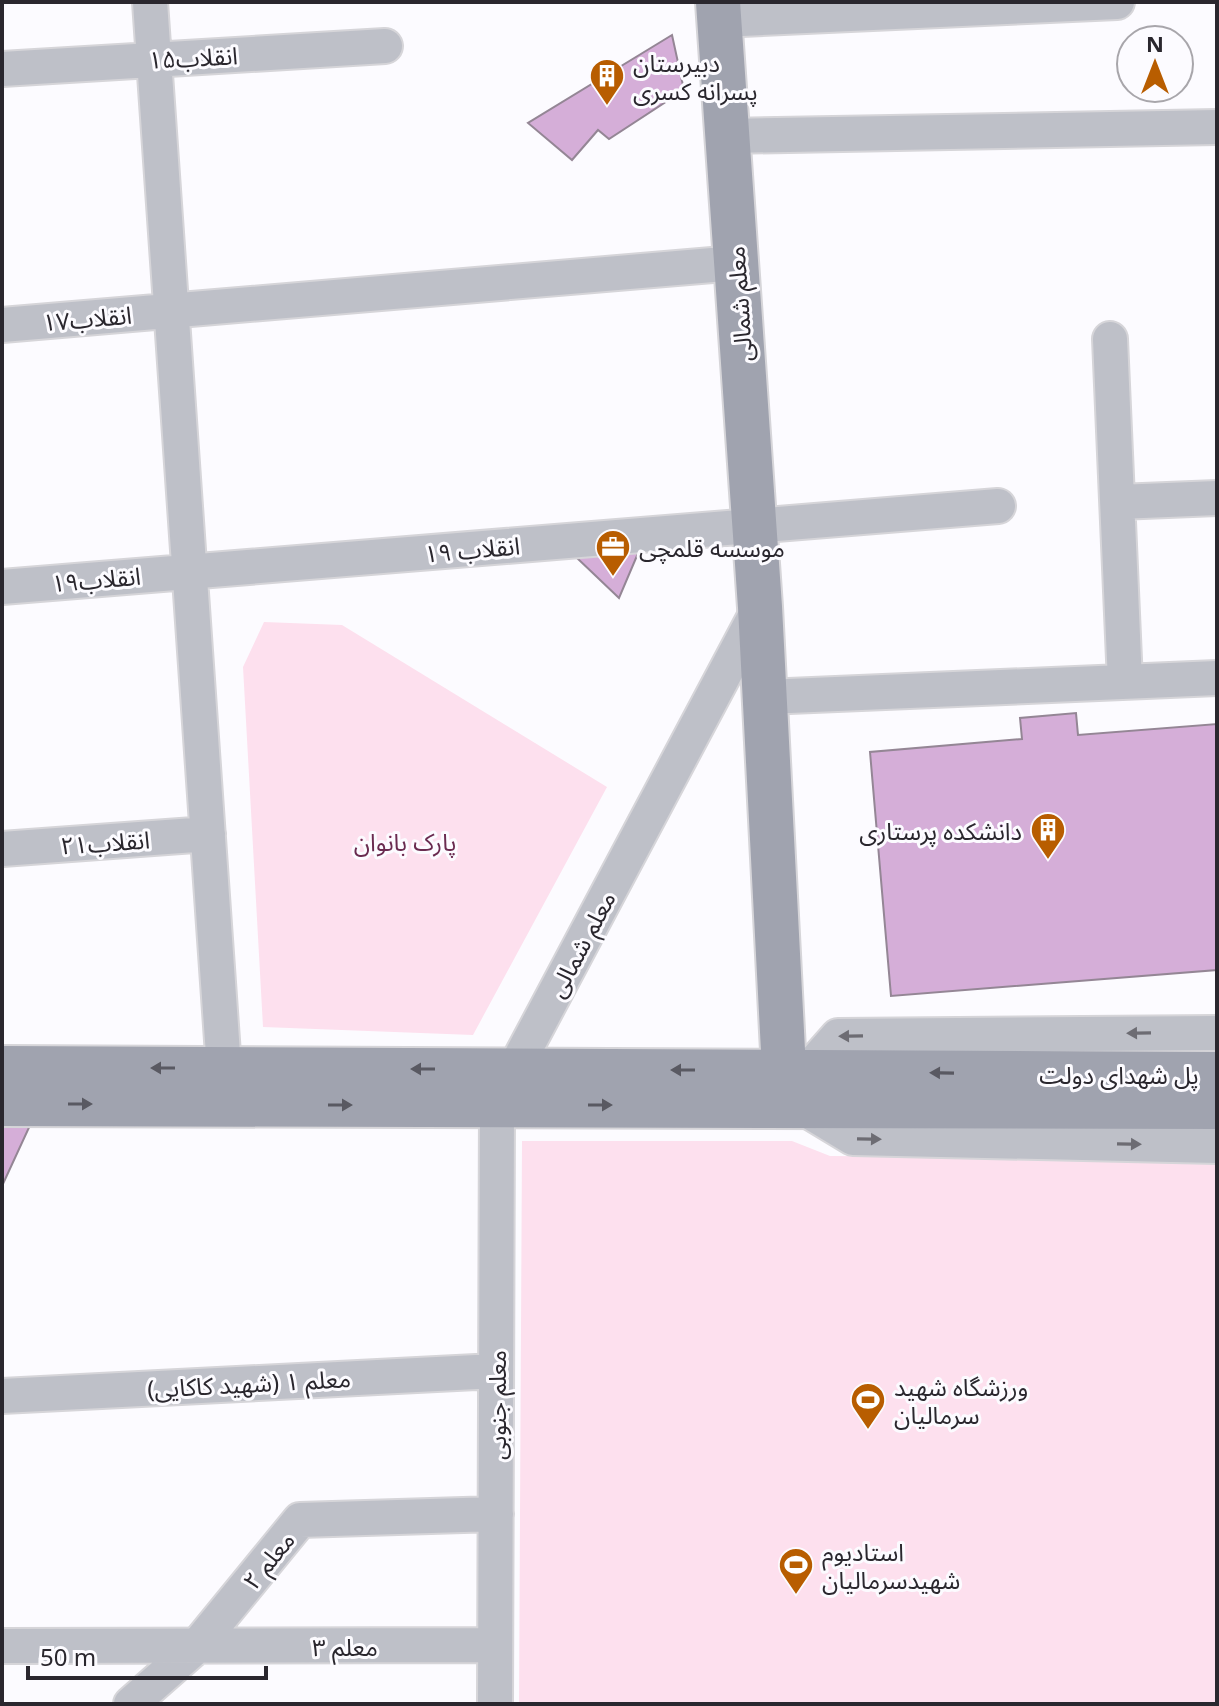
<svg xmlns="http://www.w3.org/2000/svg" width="1219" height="1706" viewBox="0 0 1219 1706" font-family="'Noto Sans','Noto Sans Arabic',sans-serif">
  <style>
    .green { fill: #fde0ee }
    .building { fill: #d5aed8; stroke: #948695; stroke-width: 2 }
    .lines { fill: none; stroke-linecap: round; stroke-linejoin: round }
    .minor-casing { stroke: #d6d5d9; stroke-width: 38 }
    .secondary-casing { stroke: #d6d5d9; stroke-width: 48 }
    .minor { stroke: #bec0c8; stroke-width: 34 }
    .secondary { stroke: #a0a3af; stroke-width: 44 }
    .oneway { fill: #6d6c73 }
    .oneway2 { fill: #595962 }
    .labels { text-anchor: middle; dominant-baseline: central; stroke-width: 6; stroke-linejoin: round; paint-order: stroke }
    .street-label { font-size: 24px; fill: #2a272e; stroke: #fcfbff }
    .poi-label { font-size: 24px; fill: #2a272e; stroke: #fcfbff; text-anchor: start }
    .park-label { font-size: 24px; fill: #6a2b50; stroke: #fcfbff }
  </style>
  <rect width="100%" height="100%" fill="#fcfbff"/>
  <!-- green -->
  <path class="green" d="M264,622L342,625L607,787L473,1035L263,1027L243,667Z
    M522,1141H792L830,1156L1217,1158V1704H519Z"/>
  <!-- building -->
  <path class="building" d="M672,35L684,90L609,139L598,130L572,160L528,123Z
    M639,551L619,598L576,557Z
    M1076,713L1078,735L1217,724V970L891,996L870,752L1022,739L1020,718Z
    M2,1121H32L2,1186Z"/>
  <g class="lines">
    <defs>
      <path id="minor" d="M150,2L224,1069
        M720,20L1117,2
        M2,69L385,46
        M728,136L1217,127
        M2,325L736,263
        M1110,339L1125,682
        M1118,502L1217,498
        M2,587L998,506
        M765,697L1217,678
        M2,849L208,834
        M514,1070L760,607
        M808,1070L838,1036L1217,1033
        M800,1106L853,1138L1217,1146
        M2,1396L496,1371
        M2,1646L495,1645
        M131,1704L197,1646L300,1520L496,1514
        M495,1704L497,1105"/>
      <path id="secondary" d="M718,2L760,607L784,1070
        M2,1068L1217,1074
        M2,1104L1217,1107"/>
    </defs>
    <!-- minor casing -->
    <use href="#minor" class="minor-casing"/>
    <!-- secondary casing -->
    <use href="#secondary" class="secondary-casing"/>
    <!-- minor -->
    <use href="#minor" class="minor"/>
    <!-- secondary -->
    <use href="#secondary" class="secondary"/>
  </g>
  <!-- one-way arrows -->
  <defs><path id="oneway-solid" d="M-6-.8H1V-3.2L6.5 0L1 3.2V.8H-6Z" transform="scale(2)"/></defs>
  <g class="oneway">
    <use href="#oneway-solid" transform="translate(1139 1033) rotate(179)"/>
    <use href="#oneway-solid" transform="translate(851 1036) rotate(179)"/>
    <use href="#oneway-solid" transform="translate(869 1139) rotate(1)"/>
    <use href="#oneway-solid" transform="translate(1129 1144) rotate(1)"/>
  </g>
  <g class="oneway2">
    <use href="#oneway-solid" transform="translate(163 1068) rotate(-180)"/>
    <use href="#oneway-solid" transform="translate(423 1069) rotate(-180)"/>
    <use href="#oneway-solid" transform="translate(683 1070) rotate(-180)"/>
    <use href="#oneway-solid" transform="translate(942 1073) rotate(-179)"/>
    <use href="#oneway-solid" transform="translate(80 1104)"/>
    <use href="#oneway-solid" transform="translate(340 1105)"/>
    <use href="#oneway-solid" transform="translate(600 1105)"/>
  </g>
  <!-- icons -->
  <defs>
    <symbol id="building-pin" viewBox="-11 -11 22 30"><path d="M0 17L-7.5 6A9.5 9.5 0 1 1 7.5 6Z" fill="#b85d00" stroke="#fcfbff"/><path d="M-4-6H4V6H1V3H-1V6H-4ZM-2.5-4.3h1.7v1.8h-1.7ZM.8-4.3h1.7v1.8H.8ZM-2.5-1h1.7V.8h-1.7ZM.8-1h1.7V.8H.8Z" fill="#fff"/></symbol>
    <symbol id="office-pin" viewBox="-11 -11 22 30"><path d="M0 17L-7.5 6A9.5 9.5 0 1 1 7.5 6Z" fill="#b85d00" stroke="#fcfbff"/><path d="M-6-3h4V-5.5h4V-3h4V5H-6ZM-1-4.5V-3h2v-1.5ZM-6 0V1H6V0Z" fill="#fff"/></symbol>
    <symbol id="stadium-pin" viewBox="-11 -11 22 30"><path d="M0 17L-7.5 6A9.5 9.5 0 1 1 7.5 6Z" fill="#b85d00" stroke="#fcfbff"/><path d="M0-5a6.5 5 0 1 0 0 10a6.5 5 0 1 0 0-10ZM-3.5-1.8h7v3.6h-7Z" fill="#fff"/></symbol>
  </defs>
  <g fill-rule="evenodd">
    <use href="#building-pin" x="587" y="56" width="40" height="54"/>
    <use href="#office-pin" x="593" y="527" width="40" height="54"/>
    <use href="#building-pin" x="1028" y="810" width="40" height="54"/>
    <use href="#stadium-pin" x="848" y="1380" width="40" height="54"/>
    <use href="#stadium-pin" x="776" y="1545" width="40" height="54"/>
  </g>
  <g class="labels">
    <!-- street labels -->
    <g class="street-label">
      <text transform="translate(193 57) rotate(-3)">انقلاب۱۵</text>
      <text transform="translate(739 304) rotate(-94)">معلم شمالی</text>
      <text transform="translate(87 318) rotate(-5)">انقلاب۱۷</text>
      <text transform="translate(472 549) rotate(-5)">انقلاب ۱۹</text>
      <text transform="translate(96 579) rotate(-5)">انقلاب۱۹</text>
      <text transform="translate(105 842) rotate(-4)">انقلاب۲۱</text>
      <text transform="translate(581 944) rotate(-62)">معلم شمالی</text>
      <text x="1119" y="1074">پل شهدای دولت</text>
      <text transform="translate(249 1383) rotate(-3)">معلم ۱ (شهید کاکایی)</text>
      <text transform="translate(496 1405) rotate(-90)">معلم جنوبی</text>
      <text transform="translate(268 1560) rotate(-51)">معلم ۲</text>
      <text x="345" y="1646">معلم ۳</text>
    </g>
    <!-- poi labels -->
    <g class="poi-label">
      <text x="633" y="62">دبیرستان<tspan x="633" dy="28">پسرانه کسری</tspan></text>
      <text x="639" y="547">موسسه قلمچی</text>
      <text x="1022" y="830" text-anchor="end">دانشکده پرستاری</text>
      <text x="894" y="1386">ورزشگاه شهید<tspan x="894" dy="28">سرمالیان</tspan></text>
      <text x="822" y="1551">استادیوم<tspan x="822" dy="28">شهیدسرمالیان</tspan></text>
    </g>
    <!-- park labels -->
    <g class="park-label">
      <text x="405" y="841">پارک بانوان</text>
    </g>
  </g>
  <!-- border -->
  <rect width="1219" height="1706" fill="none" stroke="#2a272e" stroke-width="8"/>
  <!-- north arrow -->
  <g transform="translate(1155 64)"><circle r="38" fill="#fcfbff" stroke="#a8a6ab" stroke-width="2"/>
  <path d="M0-6L14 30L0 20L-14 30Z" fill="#b85d00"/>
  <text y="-12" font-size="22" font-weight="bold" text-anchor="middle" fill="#2a272e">N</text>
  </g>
  <!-- scale -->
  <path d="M28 1666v12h238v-12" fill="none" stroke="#2a272e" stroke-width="4"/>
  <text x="40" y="1666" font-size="24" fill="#2a272e" stroke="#fcfbff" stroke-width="6" paint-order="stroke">50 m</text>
</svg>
